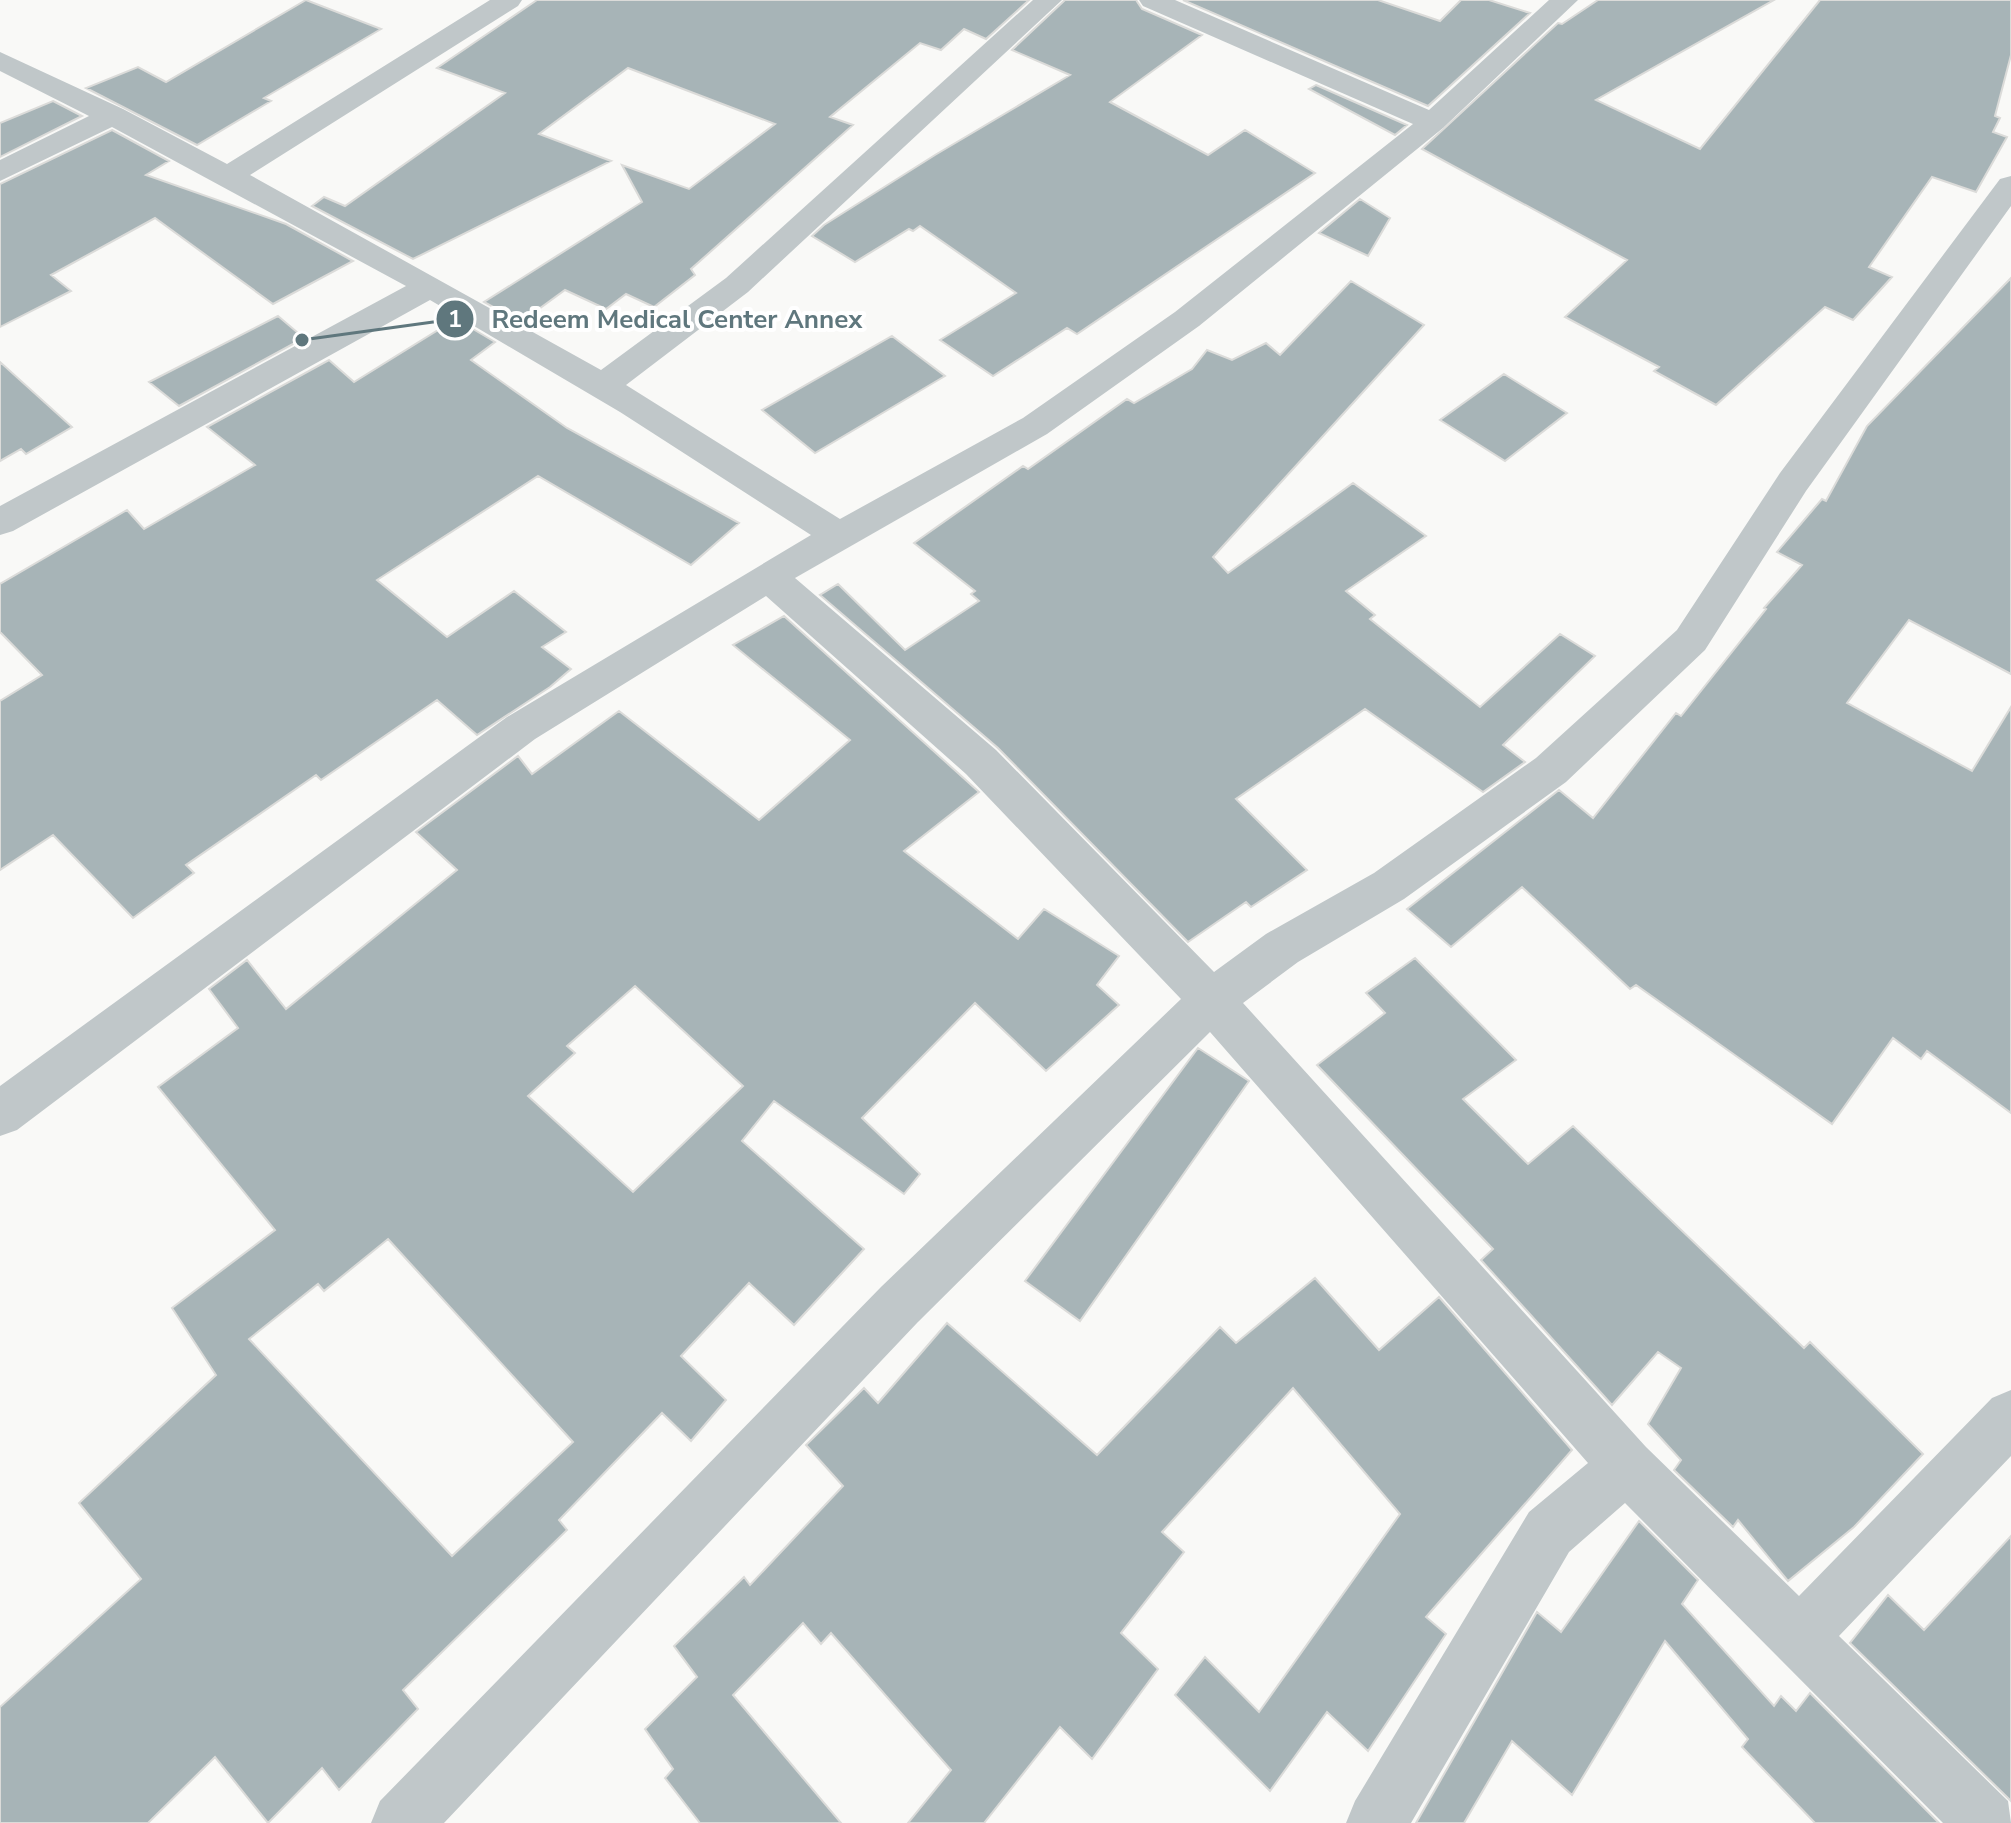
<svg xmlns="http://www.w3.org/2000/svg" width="2011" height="1823" viewBox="0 0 2011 1823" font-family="'Nunito Sans',sans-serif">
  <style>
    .building { fill: #a7b4b7; stroke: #dbdbd9; stroke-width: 2; fill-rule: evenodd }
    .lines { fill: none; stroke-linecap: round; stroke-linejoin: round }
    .minor { fill: #c0c7c9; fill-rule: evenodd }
    .leader { fill: none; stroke: #5f777d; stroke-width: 3 }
    .callout-dot { fill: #5f777d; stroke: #fff; stroke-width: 3 }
    .mark-label { font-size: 24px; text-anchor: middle; font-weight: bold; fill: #fff }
    .callout-label { font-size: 26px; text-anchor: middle; font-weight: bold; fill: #5f777d; stroke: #fff; stroke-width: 8; stroke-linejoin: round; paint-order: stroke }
  </style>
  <rect width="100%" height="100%" fill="#f9f9f7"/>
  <!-- building -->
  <path class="building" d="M306,0L381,29L264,98L271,101L197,145L86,88L138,67L166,82Z
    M537,0H1029L986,39L964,29L941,50L920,43L830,117L853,125L691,269L695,275L654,307L626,294L606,309L565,290L521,322L484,302L642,202L622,165L689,189L775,124L628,68L539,134L611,161L413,259L312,206L324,197L345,206L505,93L437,68Z
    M1065,0H1136L1142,9L1202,35L1110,102L1208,155L1245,130L1315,173L1077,334L1067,328L993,376L940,340L1016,293L920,226L913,231L909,229L855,262L812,236L824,225L935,155L1070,75L1012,50Z
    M1183,0H1378L1440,21L1461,0H1489L1530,13L1428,106Z
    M1598,0H1774L1596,100L1700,149L1820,0H2011V55L1995,116L2000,118L1993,132L2007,137L1976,192L1932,177L1869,267L1892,277L1853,320L1825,307L1716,405L1654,371L1659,367L1565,317L1627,260L1422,149L1558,23L1562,24Z
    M1316,85L1407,125L1395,135L1309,89Z
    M53,101L82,116L0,157V123Z
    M112,130L169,161L146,175L286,224L353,261L273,304L155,218L51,275L71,291L0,327V184Z
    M1360,199L1390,218L1368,256L1319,233Z
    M2011,278V674L1909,620L1847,703L1972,771L2011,707V1113L1927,1051L1921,1059L1893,1038L1832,1124L1636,985L1630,989L1522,887L1451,947L1407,909L1559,790L1593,818L1676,713L1681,716L1766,609L1764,608L1802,565L1777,552L1822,499L1826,501L1867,426Z
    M1351,281L1424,325L1213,557L1228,573L1353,483L1426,536L1346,591L1375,615L1370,619L1480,707L1560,634L1595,656L1503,745L1525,762L1483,792L1365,709L1236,799L1307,870L1251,907L1246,902L1188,942L998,748L820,595L838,584L905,650L979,601L971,594L975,591L914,543L1023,466L1028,469L1127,399L1134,403L1192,369L1207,350L1232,360L1266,343L1280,355Z
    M278,316L304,338L179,406L149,382Z
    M456,319L495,342L471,360L567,428L739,523L691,565L538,476L377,580L447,637L514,591L566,632L542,647L571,669L550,687L477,735L437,700L321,780L316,775L186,865L194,873L133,918L53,835L0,870V701L42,675L0,632V584L127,510L144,529L255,465L207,427L329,360L354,382Z
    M892,336L945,376L815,453L762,410Z
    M0,362L72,427L26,454L21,449L0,461Z
    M1504,374L1567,413L1505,461L1440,420Z
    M784,616L979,792L904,851L1018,939L1044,909L1119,956L1097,985L1119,1005L1046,1071L975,1003L862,1118L920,1174L904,1194L774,1101L742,1141L864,1249L794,1325L749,1283L681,1356L726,1400L691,1441L662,1413L559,1520L567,1530L403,1690L418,1709L339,1790L322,1768L268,1823L215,1757L148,1823H0V1707L141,1579L79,1503L216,1375L172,1308L275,1230L158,1087L238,1028L209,989L247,960L286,1009L457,870L416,832L518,756L532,774L619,711L759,820L850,740L733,645ZM635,986L743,1086L633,1192L528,1096L575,1053L567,1046ZM388,1239L573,1442L452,1556L249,1339L318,1284L324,1291Z
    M1415,958L1516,1060L1463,1099L1528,1164L1573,1126L1804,1348L1810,1342L1923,1454L1854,1527L1788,1581L1738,1520L1733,1527L1674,1470L1681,1460L1648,1424L1681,1368L1658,1352L1612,1405L1481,1260L1493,1249L1317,1065L1385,1013L1366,993Z
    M1198,1048L1249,1081L1080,1321L1025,1281Z
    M1315,1278L1379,1350L1439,1297L1572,1450L1426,1617L1446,1634L1368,1751L1327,1712L1270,1791L1175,1695L1205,1657L1259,1712L1400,1514L1293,1388L1162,1532L1184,1552L1121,1633L1158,1669L1092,1759L1060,1727L984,1823H908L951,1770L831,1633L821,1644L803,1623L733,1695L841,1823H700L665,1778L673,1769L645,1729L697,1677L674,1646L744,1577L750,1585L843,1486L806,1445L864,1388L878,1403L947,1323L1097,1455L1220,1327L1236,1343Z
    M1639,1521L1698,1580L1682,1604L1774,1706L1781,1696L1796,1711L1810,1693L1939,1823H1815L1742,1747L1748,1739L1665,1641L1572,1795L1512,1741L1464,1823H1416L1537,1612L1561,1632Z
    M2011,1536V1801L1850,1643L1888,1595L1924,1630Z"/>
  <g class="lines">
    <!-- minor -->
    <path class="minor" d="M490,0H522L518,6L250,175L601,370L726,278L1033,0H1062L748,292L626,385L840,519L1023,418L1175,312L1413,124L1143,6L1139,0H1175L1429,110L1549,0H1578L1443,128L1199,326L1047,434L795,578L996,750L1214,972L1266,934L1374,873L1536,758L1677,630L1780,473L2000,179L2011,176V206L1806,491L1705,650L1566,782L1404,899L1298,962L1243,1003L1646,1447L1799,1596L1992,1398L2011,1390V1456L1839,1636L2008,1801L2011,1823H1943L1625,1503L1569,1552L1411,1823H1346L1355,1801L1529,1512L1588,1463L1210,1032L917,1323L444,1823H371L380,1801L881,1287L1181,999L966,774L766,596L535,739L17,1130L0,1136V1086L507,717L811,535L620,412L430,300L13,531L0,535V506L406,286L112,127L0,181V160L89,116L0,71V52L123,109L227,164Z"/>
  </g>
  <!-- callouts -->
  <path class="leader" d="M302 340L455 319"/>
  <g class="callout-dot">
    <circle cx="302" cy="340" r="8"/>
    <circle cx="455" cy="319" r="20"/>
  </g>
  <g class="mark-label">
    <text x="455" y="327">1</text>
  </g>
  <g class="callout-label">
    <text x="677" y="328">Redeem Medical Center Annex</text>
  </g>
</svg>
